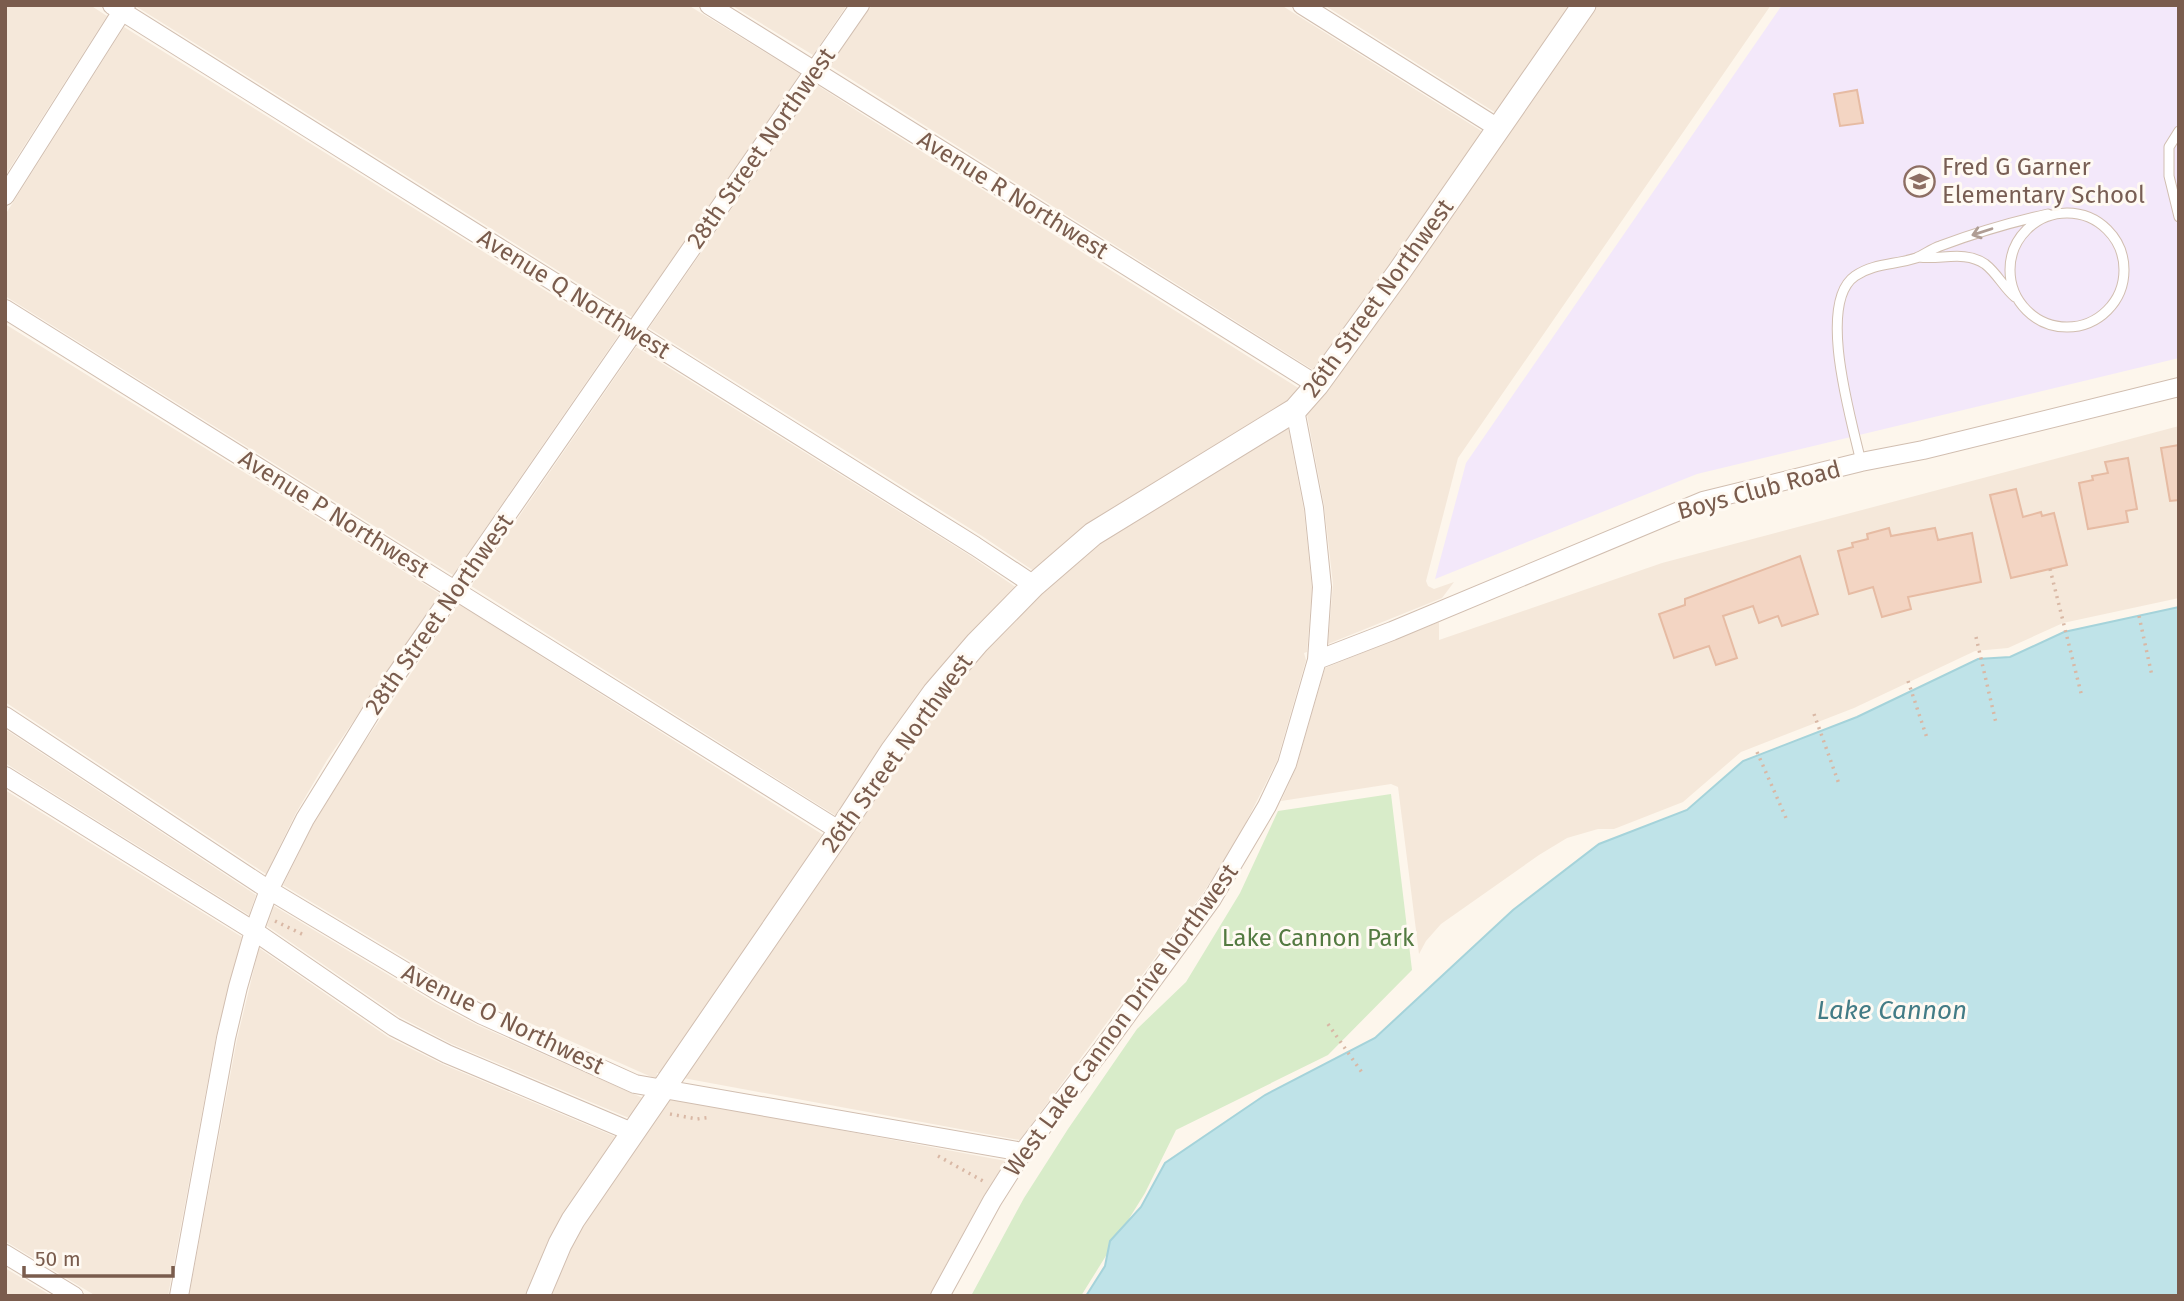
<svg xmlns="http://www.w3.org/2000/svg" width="2184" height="1301" viewBox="0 0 2184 1301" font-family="'Fira Sans',sans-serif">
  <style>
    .residential { fill: #f5e8da }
    .education { fill: #f3e8fa }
    .green { fill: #d8ecc9 }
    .water { fill: #bfe3e8; stroke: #a5d3da; stroke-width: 2 }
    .building { fill: #f3d5c3; stroke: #e6bba3; stroke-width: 2 }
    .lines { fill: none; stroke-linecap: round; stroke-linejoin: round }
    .service-casing { stroke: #d1beb0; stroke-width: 11 }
    .minor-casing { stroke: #d1beb0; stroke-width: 20 }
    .tertiary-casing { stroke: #d1beb0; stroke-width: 25 }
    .path { stroke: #d9b8a5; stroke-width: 3.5; stroke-dasharray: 2 5; stroke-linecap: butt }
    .service { stroke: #fff; stroke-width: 9 }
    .minor { stroke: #fff; stroke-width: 18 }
    .tertiary { stroke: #fff; stroke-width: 23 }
    .oneway { stroke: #af9d94 }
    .labels { text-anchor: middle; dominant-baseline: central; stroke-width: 6; stroke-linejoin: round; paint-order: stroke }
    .street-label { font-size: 24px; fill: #7a5c4d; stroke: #fffaf3 }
    .education-label { font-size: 24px; fill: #785e54; stroke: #fffaf3; text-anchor: start }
    .park-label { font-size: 24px; fill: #537a41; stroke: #fffaf3 }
    .water-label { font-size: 26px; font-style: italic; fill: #437c86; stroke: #fffaf3 }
  </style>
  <rect width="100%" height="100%" fill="#fdf6ec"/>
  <!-- residential -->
  <path class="residential" d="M5,5H90L107,16L5,176Z
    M138,5H688L800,74L632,317L137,7Z
    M731,5H847L813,55Z
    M872,5H1281L1483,132L1391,266L1315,371L830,66Z
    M1324,5H1572L1496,113Z
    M1597,5H1771L1458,458L1426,581L1428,586L1434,589L1454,582L1442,598L1328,644L1333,584L1324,505L1307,415L1308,411L1320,400L1407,278Z
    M124,27L618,336L453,575L5,296V215Z
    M817,85L865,116L1300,389L1290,401L1283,403V405L1034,571L982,536L649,328Z
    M5,324L440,594L327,760L296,813L266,874L5,702Z
    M636,347L969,555L1017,588L838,817L471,586Z
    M2179,426V598L2063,623L2008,648L1975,651L1854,708L1741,752L1683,802L1614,829H1598L1567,838L1539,855L1441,924L1426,941L1419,954L1398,787L1391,784L1281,801L1296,768L1325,668L1439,622V640L1662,563Z
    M1288,427L1304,511L1312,588L1307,652L1304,653L1306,660L1277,761L1236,842L1203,893L1020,1140L683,1078L901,757L942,700L984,650L1034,599L1036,600L1041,593L1099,543Z
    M458,604L825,836L661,1073H657L656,1079L487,1004L447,983L283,885L314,823L345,771Z
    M5,729L256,895L249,915L5,763Z
    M5,790L242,937L216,1037L168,1296H96L5,1241Z
    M274,906L435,1003L477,1025L643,1098L629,1118L452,1044L400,1017L267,926Z
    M259,948L388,1037L442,1064L616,1137L528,1296H189L237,1039Z
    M668,1098L1006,1161L983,1197L929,1296H549L569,1248L582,1225Z
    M5,1268L52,1296H5Z"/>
  <!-- education -->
  <path class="education" d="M1782,5H2179V358L1697,474L1435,579L1466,463Z"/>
  <!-- green -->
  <path class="green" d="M1391,794L1412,970L1328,1055L1176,1130L1145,1193L1081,1296H971L1024,1198L1068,1129L1137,1029L1186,982L1240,893L1278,811Z"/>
  <!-- water -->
  <path class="water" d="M2179,607V1296H1086L1105,1266L1110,1241L1141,1207L1165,1163L1265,1095L1375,1038L1513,910L1599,844L1687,810L1743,761L1857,717L1978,659L2010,657L2064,632Z"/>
  <!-- building -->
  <path class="building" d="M1857,90L1863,123L1840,126L1834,94Z
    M2179,445V500L2170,501L2161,448Z
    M2128,458L2137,509L2126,511L2128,522L2088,529L2079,483L2093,480L2092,476L2108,473L2105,462Z
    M2016,489L2023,517L2041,512L2042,516L2054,513L2067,565L2011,578L1990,495Z
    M1889,528L1891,536L1935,528L1938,540L1972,533L1981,582L1908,597L1911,609L1882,617L1873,587L1849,594L1838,551L1853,547L1852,543L1868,539L1867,534Z
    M1800,556L1818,614L1782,626L1778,616L1759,623L1753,606L1723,616L1737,658L1716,665L1709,646L1674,658L1659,614L1685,605V599Z"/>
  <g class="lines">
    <defs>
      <path id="service" d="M2179,131L2169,147V176L2179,217
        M2010 270a57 57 0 1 1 114 0a57 57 0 1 1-114 0Z
        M1919,257C1941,260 1965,250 1985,264C1997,273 2004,288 2015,297
        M1861,462C1852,422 1816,303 1855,276C1874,263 1895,265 1916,258C1924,255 1931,249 1940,246C1975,233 2012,222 2048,214"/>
      <path id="minor" d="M112,5L975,546L1034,585
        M709,5L1317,385
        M1302,5L1498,128
        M5,196L126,5
        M5,309L840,831
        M1317,660L1392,631L1703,501L1861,462L1923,450L2179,387
        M5,716L269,890L441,993L482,1015L635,1084L1023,1152
        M5,776L254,931L394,1027L447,1054L632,1132
        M5,1254L74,1296
        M179,1296L226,1038L238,987L254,931L269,890L305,819L378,701L860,5
        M940,1296L992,1201L1023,1152L1103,1048L1212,899L1267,806L1287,764L1317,660L1322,587L1314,508L1295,410"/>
      <path id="tertiary" d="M538,1296L560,1244L573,1220L840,831L892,751L934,693L977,643L1034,585L1093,534L1295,410L1317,385L1399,272L1584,5"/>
    </defs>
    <!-- service casing -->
    <use href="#service" class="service-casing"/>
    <!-- minor casing -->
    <use href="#minor" class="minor-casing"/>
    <!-- tertiary casing -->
    <use href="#tertiary" class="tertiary-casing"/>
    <!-- path -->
    <path class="path" d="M2050,569L2082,697
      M2139,616L2152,676
      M1976,637L1996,723
      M1908,681L1927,738
      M1814,714L1839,784
      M1757,752L1786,818
      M275,921L306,936
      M1328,1024L1363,1074
      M670,1114L697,1119L711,1117
      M938,1156L983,1181"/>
    <!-- service -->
    <use href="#service" class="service"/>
    <!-- minor -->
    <use href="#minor" class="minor"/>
    <!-- tertiary -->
    <use href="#tertiary" class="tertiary"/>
  </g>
  <!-- one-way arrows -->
  <defs><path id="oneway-shaft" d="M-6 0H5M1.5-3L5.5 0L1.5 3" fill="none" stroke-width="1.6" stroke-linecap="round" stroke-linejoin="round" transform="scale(1.75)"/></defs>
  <use class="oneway" href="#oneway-shaft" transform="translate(1982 232) rotate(162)"/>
  <!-- icons -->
  <defs>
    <symbol id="school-ring" viewBox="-11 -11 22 22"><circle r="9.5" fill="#fffaf3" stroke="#8d6e63" stroke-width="1.5"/><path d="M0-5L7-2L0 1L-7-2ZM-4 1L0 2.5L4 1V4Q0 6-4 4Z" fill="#8d6e63"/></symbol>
  </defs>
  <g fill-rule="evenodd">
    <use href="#school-ring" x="1902" y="164" width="35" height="35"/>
  </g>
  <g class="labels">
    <!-- street labels -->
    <g class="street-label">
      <text transform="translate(761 148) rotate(-55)">28th Street Northwest</text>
      <text transform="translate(1013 195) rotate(32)">Avenue R Northwest</text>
      <text transform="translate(574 294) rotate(32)">Avenue Q Northwest</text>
      <text transform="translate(1378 298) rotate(-54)">26th Street Northwest</text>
      <text transform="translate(1759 490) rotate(-15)">Boys Club Road</text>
      <text transform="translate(334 514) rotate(32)">Avenue P Northwest</text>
      <text transform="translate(439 614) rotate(-55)">28th Street Northwest</text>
      <text transform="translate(897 753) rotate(-54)">26th Street Northwest</text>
      <text transform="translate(503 1019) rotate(26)">Avenue O Northwest</text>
      <text transform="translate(1121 1020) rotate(-54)">West Lake Cannon Drive Northwest</text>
    </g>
    <!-- education labels -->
    <g class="education-label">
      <text x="1942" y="167">Fred G Garner<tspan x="1942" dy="28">Elementary School</tspan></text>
    </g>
    <!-- park labels -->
    <g class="park-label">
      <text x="1318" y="938">Lake Cannon Park</text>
    </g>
    <!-- water labels -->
    <g class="water-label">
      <text x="1892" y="1010">Lake Cannon</text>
    </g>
  </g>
  <!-- border -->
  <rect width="2184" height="1301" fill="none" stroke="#7a5c4d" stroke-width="14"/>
  <!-- scale -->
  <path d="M24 1266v10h149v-10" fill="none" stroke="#7a5c4d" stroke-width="3.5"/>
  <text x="35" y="1266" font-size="21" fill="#7a5c4d" stroke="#fffaf3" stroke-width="5" paint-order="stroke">50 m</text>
</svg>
